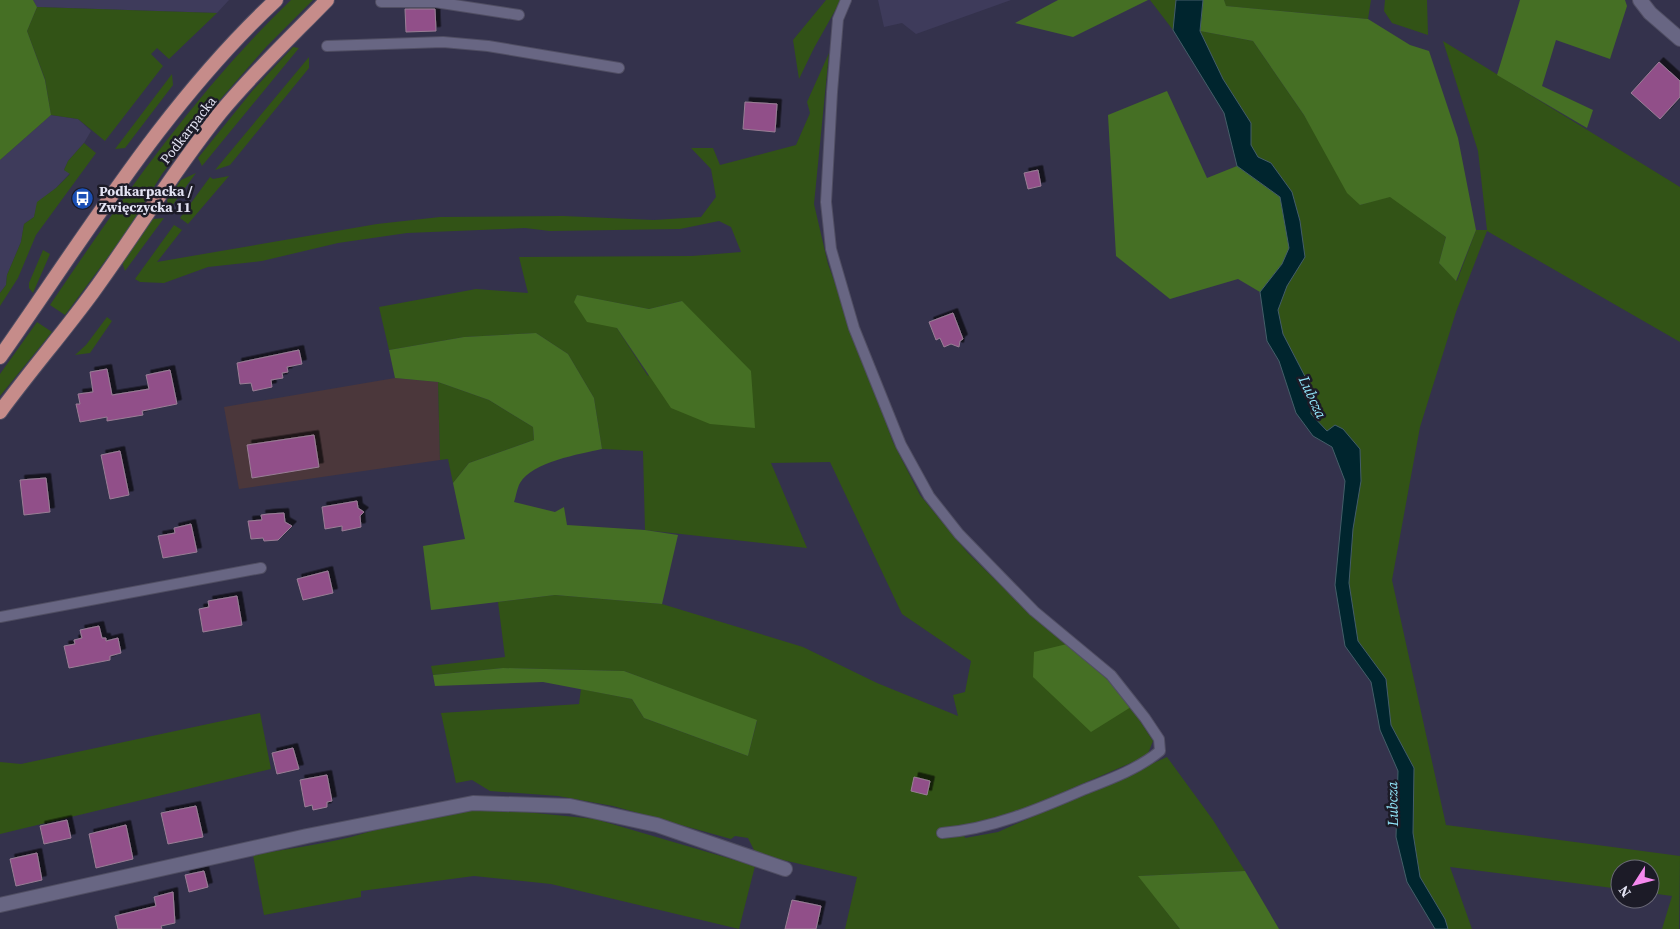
<svg xmlns="http://www.w3.org/2000/svg" width="1680" height="929" viewBox="0 0 1680 929" font-family="'Source Serif 4',serif">
  <style>
    .built { fill: #3e3b5b }
    .industrial { fill: #4b373b }
    .green { fill: #325316; fill-rule: evenodd }
    .forest { fill: #456f24 }
    .water { fill: #00252e; stroke: #445e69 }
    .building { fill: #915089; stroke: #997e95; filter: url(#shadow) }
    .lines { fill: none; stroke-linecap: round; stroke-linejoin: round }
    .service-casing { stroke: #504e63; stroke-width: 12 }
    .minor-casing { stroke: #504e63; stroke-width: 16 }
    .trunk-casing { stroke: #504e63; stroke-width: 16 }
    .service { stroke: #686683; stroke-width: 10 }
    .minor { stroke: #686683; stroke-width: 14 }
    .trunk { stroke: #c68c8a; stroke-width: 14 }
    .labels { text-anchor: middle; dominant-baseline: central; stroke-width: 5; stroke-linejoin: round; paint-order: stroke }
    .street-label { font-size: 14px; fill: #e3e3f3; stroke: #1c1b27 }
    .poi-label { font-size: 14px; font-weight: bold; fill: #e3e3f3; stroke: #1c1b27; text-anchor: start }
    .water-label { font-size: 15px; font-style: italic; fill: #92e6fb; stroke: #1c1b27 }
  </style>
  <defs>
    <filter id="shadow"><feDropShadow dx="4.5" dy="-4.5" stdDeviation="0" flood-color="#0009"/></filter>
  </defs>
  <rect width="100%" height="100%" fill="#34324c"/>
  <!-- built -->
  <path class="built" d="M33,0H229L217,13L37,7Z
    M878,0H1011L916,34L902,23L884,27Z
    M51,115L78,119L91,131L84,143L68,161L64,170L70,173L56,188L38,202L34,217L24,224L21,242L7,275L6,285L0,293V160Z"/>
  <!-- industrial -->
  <path class="industrial" d="M395,378L438,382L440,460L239,489L224,407Z"/>
  <!-- green -->
  <path class="green" d="M291,0H313L267,46L211,110L162,174L125,234L65,315L50,305C122,198 197,90 291,0Z
    M826,0H841L814,48L799,79L793,40Z
    M1150,0H1176L1173,30Z
    M1224,0H1371L1368,19L1225,6Z
    M1385,0H1427L1428,35L1392,23L1384,11Z
    M37,7L217,13L169,59L157,48L151,54L163,66L105,141L78,119L51,115L45,79L27,31Z
    M1200,31L1253,41L1304,115L1360,205L1390,196L1446,237L1439,263L1457,281L1476,230H1487L1478,151L1443,41L1680,187V342L1487,231L1456,312L1420,427L1392,580L1446,825L1680,856L1679,929H1662L1672,896L1650,893V869H1620V889L1450,867L1472,929H1448L1445,919L1420,877L1413,833L1414,768L1391,725L1386,679L1358,641L1349,583L1353,529L1361,481L1327,431L1311,414L1312,390L1283,334L1278,310L1287,286L1305,257L1300,221L1292,192L1271,163L1258,157L1250,145L1251,123L1223,79Z
    M293,47L299,48L202,166L198,158L253,90Z
    M829,53L814,204L828,264L893,442L920,495L968,553L1022,606L1067,644L1131,707L1153,741L1147,756L1010,815L962,827L965,838L998,832L1167,757L1213,820L1245,871L1139,876L1180,929H845L857,877L756,854L748,838L735,836L731,839L613,806L558,796L490,791L472,780L456,783L441,713L579,704L581,689L632,699L644,718L748,756L757,721L624,671L503,668L433,675L431,666L505,657L498,602L555,595L662,604L803,647L877,683L958,716L953,695L965,692L971,661L902,614L830,462L771,463L807,548L645,530L643,451L602,449L594,398L568,354L536,333L464,337L389,350L379,307L476,289L528,293L519,257L692,256L741,252L731,227L719,221L680,229L550,231L525,228L407,233L338,243L262,261L208,267L164,283L140,282L135,279L174,225L182,230L157,262L377,224L440,217L563,216L654,220L701,217L716,197L711,169L691,148H713L720,165L796,145L810,113L807,102ZM576,295L649,309L682,301L648,376L617,328Z
    M309,57V68L230,165L215,170Z
    M172,74L173,85L125,148L115,149Z
    M84,143L96,153L36,235L18,278L0,306V293L6,285L7,275L21,242L24,224L34,217L37,202L56,188L70,174L64,170L68,161Z
    M196,173L169,210L167,200L181,180Z
    M229,176L188,224L180,218L210,177L213,179Z
    M164,218L125,271L122,262L153,219Z
    M43,250L50,254L33,293L29,288V283Z
    M107,317L112,321L90,353L75,355L86,345Z
    M37,322L52,332L0,396V374Z
    M438,382L489,400L533,427L534,440L469,463L453,483L448,459L440,460Z
    M260,713L271,769L0,834V762L21,764Z
    M485,808L595,819L755,866L739,929L551,884L474,876L361,891V897L264,915L253,855C285,849 319,845 351,837C395,824 439,813 485,808Z"/>
  <!-- forest -->
  <path class="forest" d="M0,0H33L37,7L27,31L45,80L51,115L0,160Z
    M1058,0H1148L1073,37L1015,23Z
    M1203,0H1224L1226,6L1368,19L1410,45L1429,51L1458,138L1476,230L1456,281L1439,263L1446,237L1390,197L1360,205L1347,193L1304,115L1253,41L1200,31Z
    M1520,0H1625L1627,6L1610,59L1556,40L1542,86L1593,110L1587,128L1497,75Z
    M1167,91L1207,178L1237,166L1280,197L1290,248L1282,264L1260,292L1238,279L1170,299L1116,256L1108,115Z
    M577,295L649,309L682,301L751,371L755,428L710,424L671,408L617,328L587,322L574,302Z
    M536,333L568,354L594,398L602,449C580,454 532,462 520,483C517,488 516,497 514,502L555,512L564,507L567,525L645,530L678,535L662,604L555,595L431,610L423,546L465,539L453,483L469,463L534,440L533,427L489,400L438,382L395,378L389,350L464,337Z
    M1067,644L1108,680L1131,707L1091,732L1033,677L1034,652Z
    M503,668L624,671L757,720L748,756L644,718L632,699L543,682L435,686L433,675Z
    M1245,871L1279,929H1180L1138,876Z"/>
  <!-- water -->
  <path class="water" d="M1176,0H1203L1200,31L1223,79L1251,123V145L1258,157L1271,163L1292,192L1300,221L1305,257L1287,286L1278,310L1283,334L1312,390L1311,414L1327,431L1335,425L1343,429L1360,449L1361,481L1353,529L1349,583L1358,641L1386,679L1391,725L1414,768L1413,833L1420,877L1445,919L1448,929H1435L1407,882L1396,837L1398,771L1380,730L1371,682L1345,646L1335,585L1345,481L1332,447L1313,436L1296,413L1279,361L1267,341L1260,292L1282,264L1289,248L1280,197L1237,166L1224,113L1173,30Z"/>
  <!-- building -->
  <path class="building" d="M405,9H435L436,31L406,32Z
    M1659,62L1680,81V97L1660,119L1631,93Z
    M745,102L777,104L775,132L743,129Z
    M1038,170L1041,186L1028,189L1024,173Z
    M953,313L963,339L960,341L959,347L951,344L944,347L940,338L936,340L929,322Z
    M299,350L302,364L287,367L288,372L282,373L283,378L271,380L272,387L253,391L251,383L240,384L237,363Z
    M107,369L112,395L149,389L146,375L170,370L177,404L142,411L143,415L107,421V417L80,422L76,404H80L78,394L93,392L90,372Z
    M314,435L319,467L252,478L247,445Z
    M120,451L129,495L110,499L101,455Z
    M46,478L50,512L24,515L20,480Z
    M357,501L358,508L364,512L360,516L361,527L342,531V526L325,529L322,507Z
    M284,513L285,522L292,526L278,540L264,541L263,538L251,539L248,521L262,520L261,515L268,514Z
    M191,524L197,552L163,558L158,536L175,533L174,528Z
    M328,571L333,593L303,600L297,579Z
    M237,596L242,625L203,632L199,609L209,607L208,601Z
    M99,626L102,638H106V641L118,638L121,653L110,656V660L69,668L64,646L75,644L74,640L82,638L80,630Z
    M293,748L299,769L277,774L272,753Z
    M327,775L332,801L327,802V807L313,810L312,805L305,807L300,780Z
    M914,777L930,781L927,795L911,791Z
    M196,806L203,837L168,844L161,813Z
    M67,820L71,838L44,844L40,826Z
    M126,825L133,859L96,868L89,834Z
    M37,853L42,880L16,886L10,859Z
    M204,871L208,887L189,892L185,875Z
    M173,892L175,923L161,926L162,929H118L115,916L156,906L154,897Z
    M792,900L821,906L816,929H785Z"/>
  <g class="lines">
    <defs>
      <path id="service" d="M846,0L838,19L832,92L826,202L831,249L854,328L901,445L929,496L959,534L1034,611L1111,675L1145,718L1159,739L1160,751C1138,769 1111,779 1085,789C1039,809 992,829 942,833
        M381,2H435L519,15
        M327,46L443,42L488,46L619,68
        M0,617L261,568"/>
      <path id="minor" d="M1640,0L1650,13L1680,39
        M0,905L307,836L473,803L570,806L657,825L785,869"/>
      <path id="trunk" d="M0,357C86,235 166,102 276,0
        M0,412C30,371 63,333 93,292C136,233 174,170 220,113C253,73 291,37 327,0"/>
    </defs>
    <!-- service casing -->
    <use href="#service" class="service-casing"/>
    <!-- minor casing -->
    <use href="#minor" class="minor-casing"/>
    <!-- trunk casing -->
    <use href="#trunk" class="trunk-casing"/>
    <!-- service -->
    <use href="#service" class="service"/>
    <!-- minor -->
    <use href="#minor" class="minor"/>
    <!-- trunk -->
    <use href="#trunk" class="trunk"/>
  </g>
  <!-- icons -->
  <defs>
    <symbol id="bus-disc" viewBox="-11 -11 22 22"><circle r="9.5" fill="#1a4fb4" stroke="#1c1b27"/><path d="M-5-6H5V4H4V6H2V4H-2V6H-4V4H-5ZM-3.5-4V0h7V-4ZM-3.5 1.2v1.5H-2V1.2ZM2 1.2v1.5H3.5V1.2Z" fill="#fff"/></symbol>
  </defs>
  <g fill-rule="evenodd">
    <use href="#bus-disc" x="70" y="186" width="25" height="25"/>
  </g>
  <g class="labels">
    <!-- street labels -->
    <g class="street-label">
      <text transform="translate(188 130) rotate(-52)">Podkarpacka</text>
    </g>
    <!-- poi labels -->
    <g class="poi-label">
      <text x="99" y="191">Podkarpacka /<tspan x="99" dy="16">Zwięczycka 11</tspan></text>
    </g>
    <!-- water labels -->
    <g class="water-label">
      <text transform="translate(1313 397) rotate(65)">Lubcza</text>
      <text transform="translate(1392 804) rotate(-91)">Lubcza</text>
    </g>
  </g>
  <!-- north arrow -->
  <g transform="translate(1635 884) rotate(234)"><circle r="24" fill="#1c1b27" stroke="#6c6b79"/>
  <path d="M0-4L9 19L0 12L-9 19Z" fill="#f589ee"/>
  <text y="-8" font-size="14" font-weight="bold" text-anchor="middle" fill="#e3e3f3">N</text>
  </g>
</svg>
